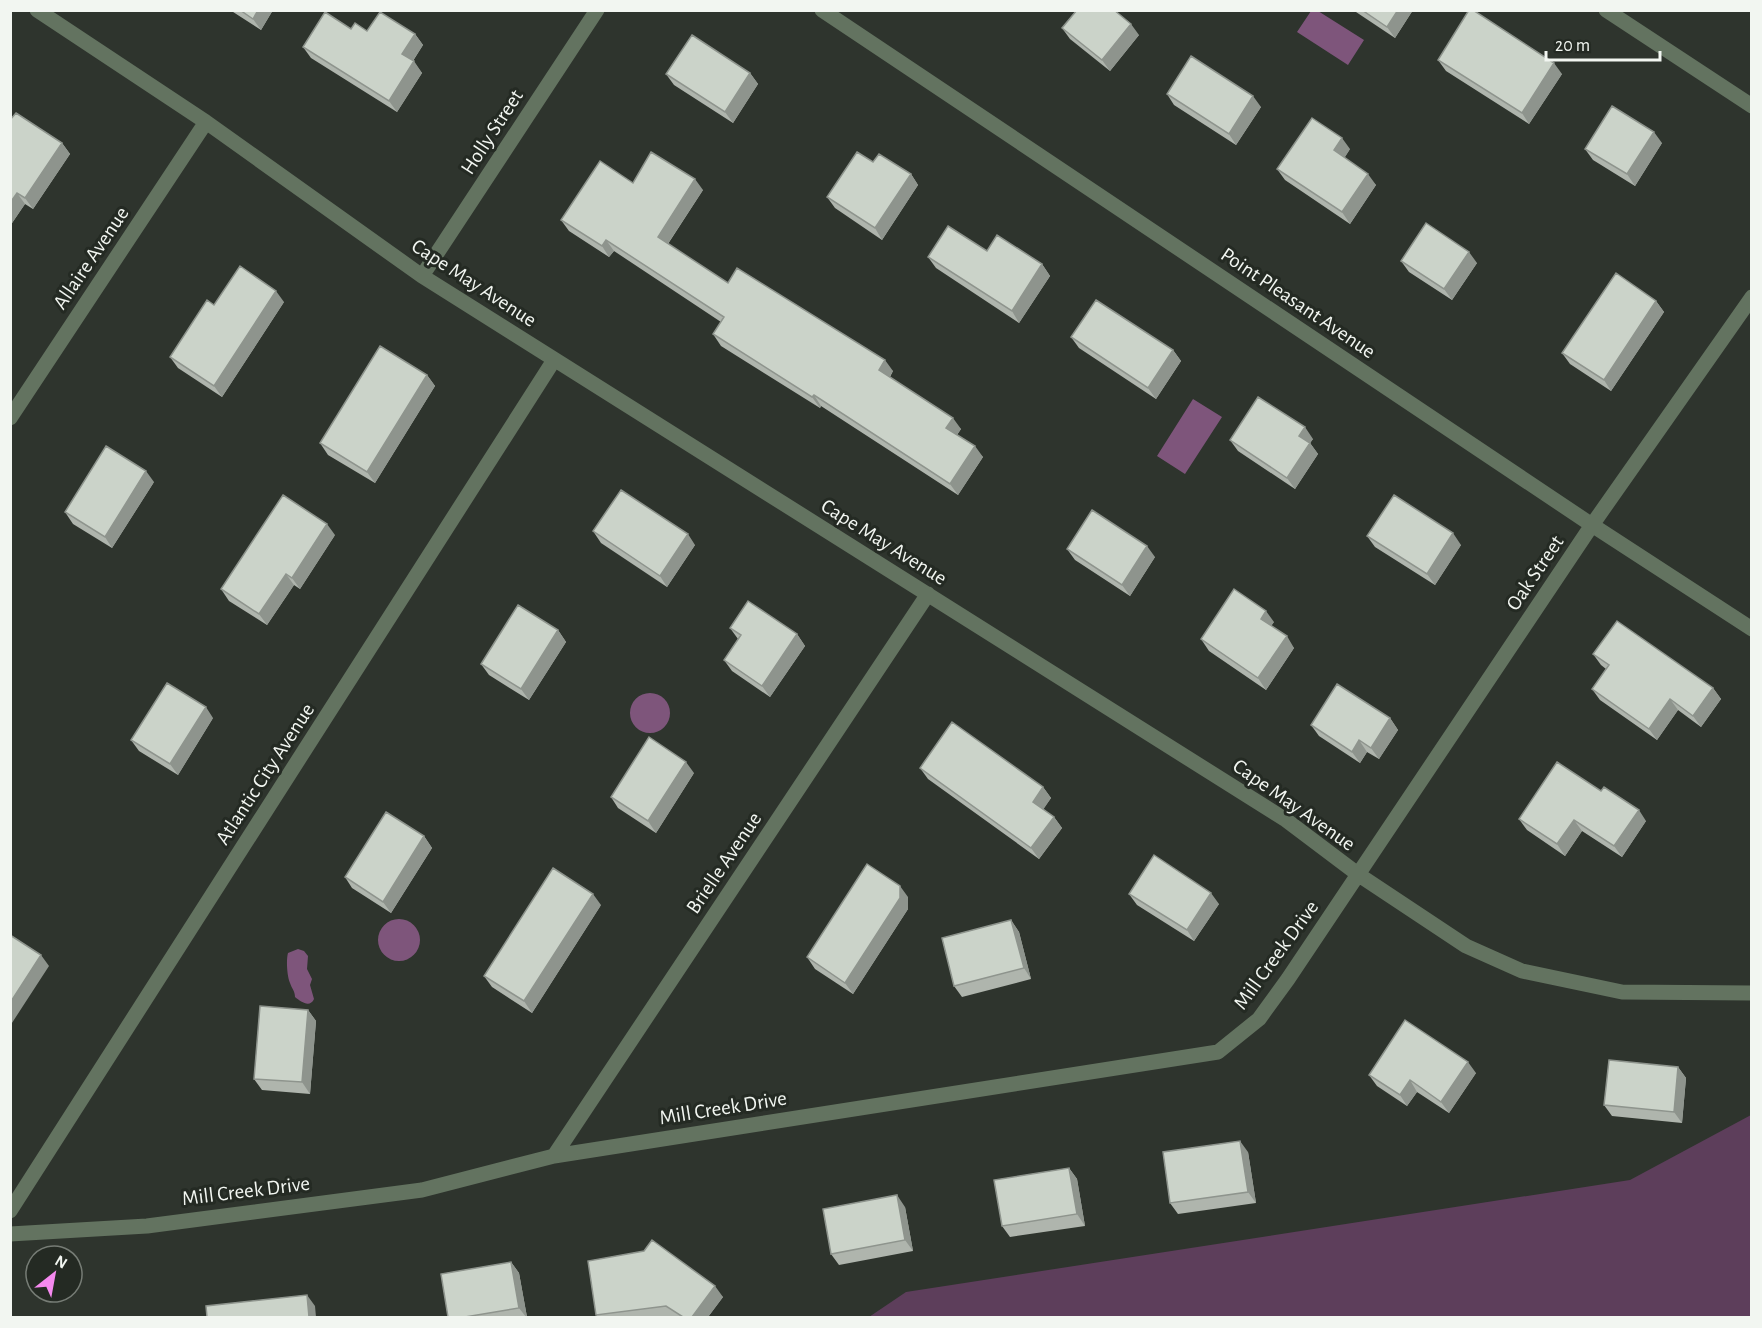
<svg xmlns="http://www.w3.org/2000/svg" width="1762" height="1328" viewBox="0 0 1762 1328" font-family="'Alegreya Sans',sans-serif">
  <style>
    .green { fill: #5d3e5b }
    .water { fill: #7e557b }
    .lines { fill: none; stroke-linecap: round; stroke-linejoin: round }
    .street { stroke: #637360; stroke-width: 15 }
    .wall { fill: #afb5ad }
    .shaded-wall { fill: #8e948d }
    .building { fill: #cbd3c9; stroke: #8e948d; stroke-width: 1.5 }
    .labels { text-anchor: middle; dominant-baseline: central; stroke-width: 6; stroke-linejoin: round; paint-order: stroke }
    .street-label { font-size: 21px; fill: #f2f6f1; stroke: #242a23 }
  </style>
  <rect width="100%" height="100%" fill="#2e342d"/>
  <!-- green -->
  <path class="green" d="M1751,1115V1317H869L906,1292L1630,1180Z"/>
  <!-- water -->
  <path class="water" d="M1311,11H1318L1364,40L1348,65L1297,32Z
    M1193,399L1222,417L1185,474L1157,456Z
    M630 713a20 20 0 1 1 40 0a20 20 0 1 1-40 0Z
    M378 940a21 21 0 1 1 42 0a21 21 0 1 1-42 0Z
    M298,949L304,951L308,956L307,969L312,979L310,985L314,999C310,1008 301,1002 295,997C295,991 292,989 290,983C287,976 286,960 288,953Z"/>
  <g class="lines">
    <!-- street -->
    <path class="street" d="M37,10L206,122L422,276L1286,820L1359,875L1466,946L1522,971L1622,992L1752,993
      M822,10L1592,525L1752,629
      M1606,10L1752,106
      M422,276L597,10
      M10,418L206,122
      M554,1156L928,594
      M10,1211L554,360
      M10,1234L147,1226L422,1190L554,1156L1218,1052L1259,1019L1288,979L1592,525L1752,297"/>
  </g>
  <!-- wall -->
  <path class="wall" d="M230,10H273L261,30Z
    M1353,10H1413L1395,38Z
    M1062,28L1139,35L1110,71L1070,39Z
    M351,29L367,31L415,34L423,45L413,61L422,73L397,112L311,58L303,47Z
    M1438,60L1562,74L1529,124L1446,71Z
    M750,73L758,84L733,123L674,85L666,74Z
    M1167,94L1261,107L1236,145L1174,105Z
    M10,120L62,143L70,154L33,209L25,204L10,226Z
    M1662,143L1635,186L1593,160L1585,149Z
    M1350,149L1344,158L1376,185L1350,224L1285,180L1277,169Z
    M873,162L911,174L918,185L882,240L835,208L827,197Z
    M633,183L703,190L668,244L728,283L893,371L890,377L961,429L957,435L983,457L958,495L821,406L820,408L721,346L713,334L721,322L614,251L609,257L569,231L561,220Z
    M987,251L1042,264L1050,276L1019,323L936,268L928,257Z
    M1401,261L1477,263L1452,300L1409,272Z
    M1656,301L1664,312L1611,391L1570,364L1562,353Z
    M284,302L222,397L178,368L170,357L214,305Z
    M1071,337L1173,350L1181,361L1156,399L1079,348Z
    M427,375L435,386L375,483L328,455L320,443Z
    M1313,439L1310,443L1318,454L1295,489L1238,451L1230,440Z
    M154,482L112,548L73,524L65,512Z
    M593,531L695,545L667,587L601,543Z
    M335,535L300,589L294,585L267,625L229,601L221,589Z
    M1367,536L1461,545L1435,585L1375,547Z
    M1067,549L1155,557L1130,596L1075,560Z
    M1274,622L1271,626L1294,648L1266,690L1209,651L1201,639Z
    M730,628L797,634L805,646L770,697L732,671L724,660L738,639Z
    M558,630L566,642L529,700L489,675L481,664Z
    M1593,654L1713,688L1721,699L1701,727L1678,710L1657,740L1600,700L1592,689L1606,669L1601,665Z
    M213,718L178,775L139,751L131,740Z
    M1390,718L1398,730L1379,759L1367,752L1360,763L1319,736L1311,725Z
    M920,768L1043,787L1051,798L1043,809L1054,817L1062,828L1039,859L928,779Z
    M694,773L656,833L618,808L611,797Z
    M1519,819L1646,821L1622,857L1582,831L1565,856L1527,830Z
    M424,836L432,848L391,913L352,888L345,877Z
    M1129,894L1219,904L1194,941L1137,905Z
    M908,897V909L853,994L815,969L807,957Z
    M601,905L532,1013L492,987L484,976Z
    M1011,920L1019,932L1031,979L962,997L954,986Z
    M308,1010L316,1021L310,1094L262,1090L254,1079Z
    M1678,1067L1686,1078L1682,1123L1612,1116L1604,1105Z
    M1476,1073L1449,1113L1417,1092L1407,1106L1377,1086L1369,1075Z
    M1248,1152L1256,1203L1178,1214L1170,1203Z
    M1069,1168L1077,1179L1085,1226L1010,1237L1002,1226Z
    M905,1207L913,1251L839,1265L831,1254Z
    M644,1251L723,1297L708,1317H598L596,1315Z
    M511,1262L519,1273L527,1317H448Z"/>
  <!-- shaded-wall -->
  <path class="shaded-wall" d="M258,10H273L261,30L253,19Z
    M1398,10H1413L1395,38L1387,27Z
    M1131,24L1139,35L1110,71L1102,60Z
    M415,34L423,45L410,65L402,54Z
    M414,61L422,73L397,112L389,101Z
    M1554,63L1562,74L1529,124L1522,113Z
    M750,73L758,84L733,123L725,112Z
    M1253,96L1261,107L1236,145L1229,134Z
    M1654,132L1662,143L1635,186L1627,174Z
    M1342,138L1350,149L1342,162L1334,150Z
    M62,143L70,154L33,209L25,198Z
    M911,174L918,185L882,240L875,228Z
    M1368,174L1376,185L1350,224L1342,212Z
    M695,179L703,190L665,248L658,237Z
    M17,193L25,204L10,226V203Z
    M606,240L614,251L609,257L602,246Z
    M1469,252L1477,263L1452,300L1444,289Z
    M1042,264L1050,276L1019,323L1012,311Z
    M276,291L284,302L222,397L214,386Z
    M1656,301L1664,312L1611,391L1604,380Z
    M1173,350L1181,361L1156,399L1148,388Z
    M885,360L893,371L887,381L879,370Z
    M427,375L435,386L375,483L367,472Z
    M814,395L821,406L820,408L812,397Z
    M953,418L961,429L954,439L946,428Z
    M1305,427L1313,439L1310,443L1318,454L1295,489L1287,478L1299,436Z
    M975,446L983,457L958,495L950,484Z
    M146,471L154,482L112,548L105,537Z
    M327,524L335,535L300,589L292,578Z
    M1453,533L1461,545L1435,585L1427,574Z
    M688,534L695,545L667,587L660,576Z
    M1147,546L1155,557L1130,596L1122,585Z
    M286,574L294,585L267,625L259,614Z
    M1266,611L1274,622L1268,630L1261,619Z
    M558,630L566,642L529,700L521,689Z
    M797,634L805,646L770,697L762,686Z
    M1287,636L1294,648L1266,690L1258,678Z
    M1713,688L1721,699L1701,727L1693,716Z
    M1670,699L1678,710L1657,740L1649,729Z
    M206,707L213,718L178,775L170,764Z
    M1390,718L1398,730L1379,759L1371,748Z
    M1359,740L1367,752L1360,763L1352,752Z
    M686,762L694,773L656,833L648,821Z
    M1043,787L1051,798L1041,813L1033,802Z
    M1639,810L1646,821L1622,857L1614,846Z
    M1054,817L1062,828L1039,859L1031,848Z
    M1574,820L1582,831L1565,856L1557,844Z
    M424,836L432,848L391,913L383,902Z
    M900,886L908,897V909L853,994L845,983Z
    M1211,893L1219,904L1194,941L1187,930Z
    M593,894L601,905L532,1013L524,1001Z
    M1011,920L1019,932L1031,979L1024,968Z
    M41,955L49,966L10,1026V1003Z
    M308,1010L316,1021L310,1094L302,1082Z
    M1468,1062L1476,1073L1449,1113L1441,1102Z
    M1678,1067L1686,1078L1682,1123L1674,1112Z
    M1410,1080L1417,1092L1407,1106L1400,1095Z
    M1240,1141L1248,1152L1256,1203L1248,1192Z
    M1069,1168L1077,1179L1085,1226L1077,1214Z
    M897,1195L905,1207L913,1251L905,1240Z
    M511,1262L519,1273L527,1317H526L519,1308Z
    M715,1286L723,1297L708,1317H692Z
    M307,1295L315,1306L316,1317H309Z"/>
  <!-- building -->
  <path class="building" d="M240,10H258L253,19Z
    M1077,10H1114L1131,24L1102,60L1062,28Z
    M1362,10H1398L1387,27Z
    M1469,10H1473L1554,63L1522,113L1438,60Z
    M325,12L351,29L355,23L367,31L380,12L415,34L402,54L414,61L389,101L303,47Z
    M692,35L750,73L725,112L666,74Z
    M1191,56L1253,96L1229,134L1167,94Z
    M1612,106L1654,132L1627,174L1585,149Z
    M16,113L62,143L25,198L17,193L10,203V120Z
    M1312,118L1342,138L1334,150L1368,174L1342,212L1277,169Z
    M651,152L695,179L658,237L728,283L737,268L885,360L879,370L953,418L946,428L975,446L950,484L814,395L812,397L713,334L724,317L606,240L602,246L561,220L600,161L633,183Z
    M857,152L873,162L879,154L911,174L875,228L827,197Z
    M1426,223L1469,252L1444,289L1401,261Z
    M948,226L987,251L997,235L1042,264L1012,311L928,257Z
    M240,266L276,291L214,386L170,357L207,300L214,305Z
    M1616,273L1656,301L1604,380L1562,353Z
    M1096,300L1173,350L1148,388L1071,337Z
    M380,346L427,375L367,472L320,443Z
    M1258,397L1305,427L1299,436L1310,443L1287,478L1230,440Z
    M106,446L146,471L105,537L65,512Z
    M621,490L688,534L660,576L593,531Z
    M283,495L327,524L292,578L286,574L259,614L221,589Z
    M1394,495L1453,533L1427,574L1367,536Z
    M1092,510L1147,546L1122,585L1067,549Z
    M1234,589L1266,611L1261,619L1287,636L1258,678L1201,639Z
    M748,601L797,634L762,686L724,660L741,635L730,628Z
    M518,605L558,630L521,689L481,664Z
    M1617,621L1713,688L1693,716L1670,699L1649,729L1592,689L1609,665L1593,654Z
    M167,683L206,707L170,764L131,740Z
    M1337,684L1390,718L1371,748L1359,740L1352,752L1311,725Z
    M952,722L1043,787L1033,802L1054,817L1031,848L920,768Z
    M649,737L686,762L648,821L611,797Z
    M1557,762L1601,791L1604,787L1639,810L1614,846L1574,820L1557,844L1519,819Z
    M386,812L424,836L383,902L345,877Z
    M1154,855L1211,893L1187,930L1129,894Z
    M867,864L900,886V898L845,983L807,957Z
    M553,868L593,894L524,1001L484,976Z
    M1011,920L1024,968L954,986L942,938Z
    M10,935L41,955L10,1003Z
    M260,1006L308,1010L302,1082L254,1079Z
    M1405,1020L1468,1062L1441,1102L1410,1080L1400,1095L1369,1075Z
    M1609,1060L1678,1067L1674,1112L1604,1105Z
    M1240,1141L1248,1192L1170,1203L1163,1152Z
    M1069,1168L1077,1214L1002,1226L994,1180Z
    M897,1195L905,1240L831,1254L823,1209Z
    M652,1240L715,1286L692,1317H683L666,1306L596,1315L588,1261L644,1251Z
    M511,1262L519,1308L465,1317H448L441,1274Z
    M307,1295L309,1317H207L206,1306Z"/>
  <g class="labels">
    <!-- street labels -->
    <g class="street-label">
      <text transform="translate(492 132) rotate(-57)">Holly Street</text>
      <text transform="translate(91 258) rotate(-56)">Allaire Avenue</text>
      <text transform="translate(474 283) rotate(33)">Cape May Avenue</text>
      <text transform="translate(1298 303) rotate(34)">Point Pleasant Avenue</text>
      <text transform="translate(884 542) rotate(32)">Cape May Avenue</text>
      <text transform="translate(1535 573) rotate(-56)">Oak Street</text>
      <text transform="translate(265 774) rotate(-57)">Atlantic City Avenue</text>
      <text transform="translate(1294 805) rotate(35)">Cape May Avenue</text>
      <text transform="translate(724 863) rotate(-56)">Brielle Avenue</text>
      <text transform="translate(1276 955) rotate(-54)">Mill Creek Drive</text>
      <text transform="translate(723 1108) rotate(-9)">Mill Creek Drive</text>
      <text transform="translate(246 1191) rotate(-7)">Mill Creek Drive</text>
    </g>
  </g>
  <!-- border -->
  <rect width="1762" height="1328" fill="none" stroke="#f2f6f1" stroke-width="24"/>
  <!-- north arrow -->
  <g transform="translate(54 1274) rotate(31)"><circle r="28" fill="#242a23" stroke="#767c75" stroke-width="1.5"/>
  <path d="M0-4.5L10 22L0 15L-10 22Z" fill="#f589ef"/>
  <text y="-9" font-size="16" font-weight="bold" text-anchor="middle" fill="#f2f6f1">N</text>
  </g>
  <!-- scale -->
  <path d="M1546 51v9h114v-9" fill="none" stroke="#f2f6f1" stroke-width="3"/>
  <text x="1555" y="51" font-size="18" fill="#f2f6f1" stroke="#242a23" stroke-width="4.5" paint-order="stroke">20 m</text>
</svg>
